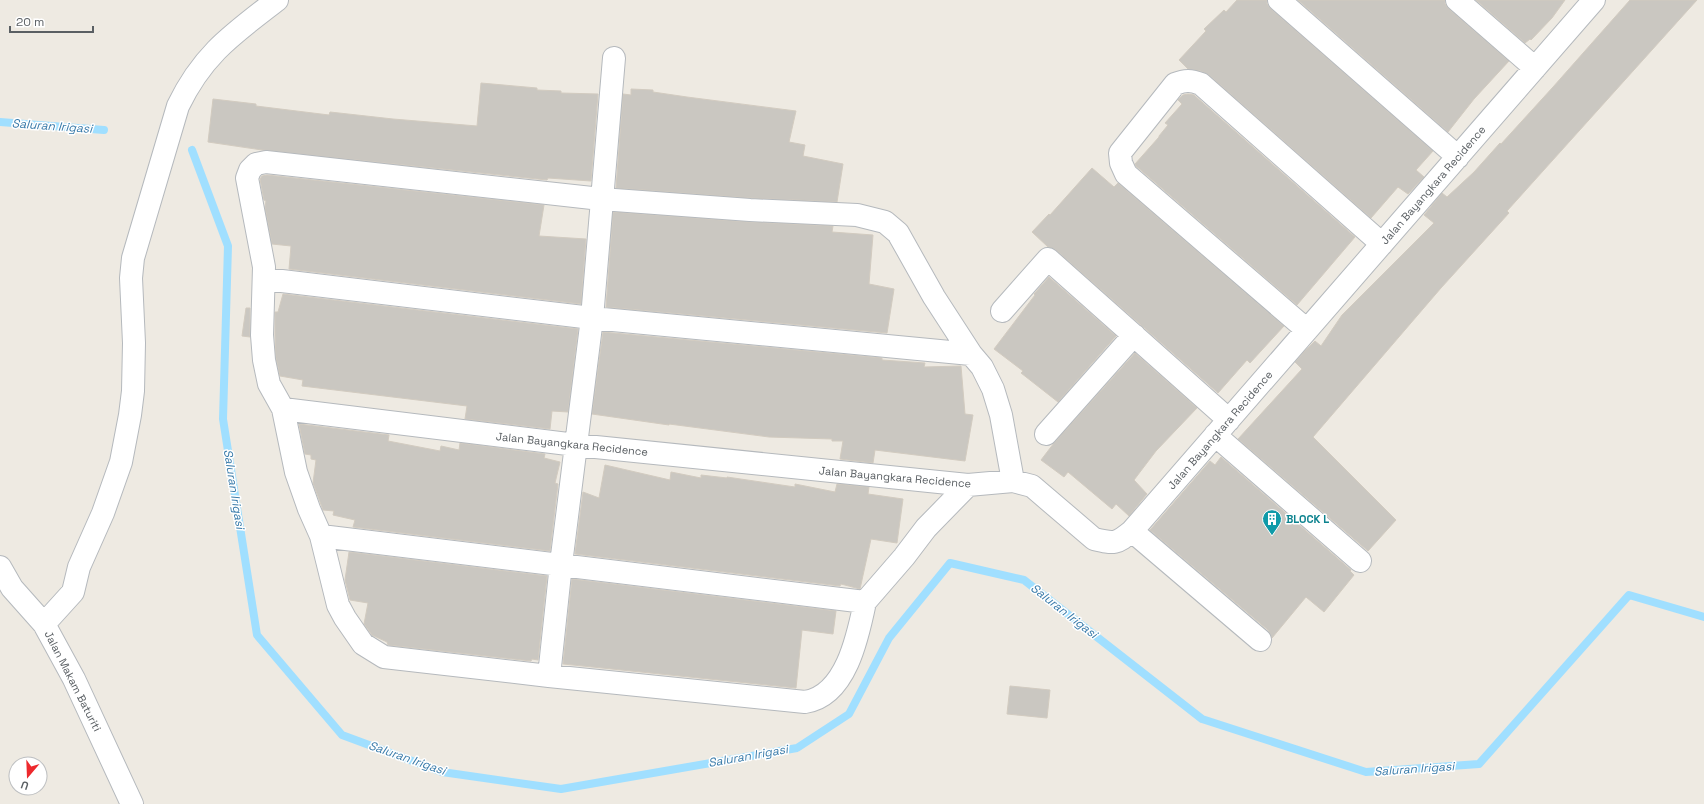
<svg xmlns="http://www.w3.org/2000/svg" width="1704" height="804" viewBox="0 0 1704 804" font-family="'Space Grotesk',sans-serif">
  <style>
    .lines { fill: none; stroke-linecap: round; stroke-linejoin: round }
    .stream { stroke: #a0dfff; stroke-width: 8 }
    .building { fill: #cac7c1; stroke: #d2cbc0 }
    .minor-casing { stroke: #b5b9bd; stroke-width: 24 }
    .minor { stroke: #fff; stroke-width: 22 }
    .labels { text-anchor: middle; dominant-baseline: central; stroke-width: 3; stroke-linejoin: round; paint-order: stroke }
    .street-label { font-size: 11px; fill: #5a5f63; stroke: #fff }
    .culture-label { font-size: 11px; font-weight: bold; fill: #0d838f; stroke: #fff; text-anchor: start }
    .water-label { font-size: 12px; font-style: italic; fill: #397baa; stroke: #fff }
  </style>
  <rect width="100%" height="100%" fill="#eeeae2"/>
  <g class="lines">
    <!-- stream -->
    <path class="stream" d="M0,122L104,130
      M192,150L228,246L223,419L257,635L342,735L442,772L561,789L797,748L849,714L889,638L950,563L1024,580L1202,719L1366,772L1479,764L1629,595L1704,617"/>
  </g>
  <!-- building -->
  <path class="building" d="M1237,0H1267V4L1271,9L1433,151L1416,170L1424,177L1408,194L1398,187L1371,218L1209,75L1201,71L1188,69L1179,60L1206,31L1204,29L1224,10L1226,12Z
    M1298,0H1445V4L1449,9L1509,61L1474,99L1448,132Z
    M1476,0H1565L1552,18L1531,40L1530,39L1525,43Z
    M1630,0H1697L1507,211L1509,213L1441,288L1313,437L1396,520L1368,551L1238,439L1302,369L1295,362L1304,352L1315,341L1321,346L1342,315L1434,223L1424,215L1442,193L1447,197L1474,172L1500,143L1501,144L1553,87Z
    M481,83L537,88V90L561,91V93L598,94L591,181L548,178L547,180L262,150L208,142L213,99L256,104V106L329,115L330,112L393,119L477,126Z
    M631,89L653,90V92L687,97L796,111L789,142L805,145L803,156L843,164L837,202L751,198L616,188L623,94L631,95Z
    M1188,94L1194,95L1355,237L1297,305L1136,166L1135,164L1159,137V136L1168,125L1165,123L1182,104L1178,100L1183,95Z
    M1092,168L1114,187L1118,183L1284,326L1250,363L1247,360L1218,393L1056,250L1048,247L1032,232L1049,214L1050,215Z
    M267,175L544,205L539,236L586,239L581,304L289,269L291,246L272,244L265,207L266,201L264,200L260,179L262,176Z
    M613,212L749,222L833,226L832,232L873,235L869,284L894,289L887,333L606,307Z
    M1049,277L1116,336L1058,402L1021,373L1023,371L994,349L1035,295L1034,294Z
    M283,294L578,329L568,412L552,411L550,429L465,419L467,406L302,386L303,380L280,376L276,358L275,335V312H278Z
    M246,308H250V337L242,336Z
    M603,332L882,358V360L925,363L924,367L961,366L965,414L973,415L965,461L875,450L873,463L840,459L843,441H832V439L769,437L669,424V425L592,414Z
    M1135,353L1197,408L1156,451L1134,480L1147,494L1129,516L1116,504L1112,509L1068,472L1064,477L1041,460L1054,443Z
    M299,424L389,435L388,441L440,451L441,446L459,450L460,443L545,454L544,458L560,462L555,483L558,484L550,551L353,527L355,520L333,515L334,511L323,510L313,483L316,460L311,459V455L305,454Z
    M1221,457L1351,570L1350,571L1354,575L1324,612L1306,597L1272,638L1268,630L1150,530L1210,461L1215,465Z
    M605,465L670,480L671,472L701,478V475L727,478V477L795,487V484L835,492L837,484L869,487L868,494L903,499L897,543L871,539L860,589L841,584L840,586L575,554L583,492L599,498Z
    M349,552L547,576L538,660L532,659L531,661L388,645L387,642L372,635L364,624L368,603L350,600L345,580Z
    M572,579L836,611L833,634L802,630L796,688L563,664Z
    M1010,686L1050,690L1047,718L1007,714Z"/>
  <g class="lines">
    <defs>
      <path id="minor" d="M1279,0L1458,157
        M1457,0L1535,68
        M614,58L592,318L971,354
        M265,279L592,318L561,564L549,676
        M1002,311L1048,259L1229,420
        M1307,330L1126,174L1121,163L1120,153L1175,84C1185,80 1191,80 1201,84L1382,244
        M283,409L576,445L968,485L1013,481L1032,486L1094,539C1115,544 1116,544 1132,531L1594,0
        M1046,434L1134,335
        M1215,435L1360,561
        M968,485L926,528L904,557L865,602L321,536L309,509L296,472L283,409L269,384L264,360L262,335L264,267L247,178L250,170L256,164L266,162L601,199L750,210L857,215L885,222L898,233L934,297L971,354L982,367L993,389L1001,415L1013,481
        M1132,531L1260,640
        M321,536L338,605L345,618L363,644L384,657L549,676L805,702C846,696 858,636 865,602
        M0,567L12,588L44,624L74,679L132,804
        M44,624L73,592L79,567L103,513L121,462L130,415L133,391L134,343L131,278L133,258L178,106C203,54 233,34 277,0"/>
    </defs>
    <!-- minor casing -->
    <use href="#minor" class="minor-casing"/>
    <!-- minor -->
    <use href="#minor" class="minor"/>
  </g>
  <!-- icons -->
  <defs>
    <symbol id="building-pin" viewBox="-11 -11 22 30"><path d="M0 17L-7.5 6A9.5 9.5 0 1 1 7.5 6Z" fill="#0f9aa8" stroke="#fff"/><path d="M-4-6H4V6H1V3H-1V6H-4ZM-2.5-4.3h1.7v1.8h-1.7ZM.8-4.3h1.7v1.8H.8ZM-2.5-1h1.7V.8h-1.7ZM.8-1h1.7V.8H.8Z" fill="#fff"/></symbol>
  </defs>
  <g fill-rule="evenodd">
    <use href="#building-pin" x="1261" y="508" width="22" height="30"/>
  </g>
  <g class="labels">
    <!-- street labels -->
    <g class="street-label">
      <text transform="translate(1433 185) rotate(-49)">Jalan Bayangkara Recidence</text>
      <text transform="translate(1220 430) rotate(-49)">Jalan Bayangkara Recidence</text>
      <text transform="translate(572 444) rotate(6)">Jalan Bayangkara Recidence</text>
      <text transform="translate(895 477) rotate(5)">Jalan Bayangkara Recidence</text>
      <text transform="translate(73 681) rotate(63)">Jalan Makam Baturiti</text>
    </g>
    <!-- culture labels -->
    <g class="culture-label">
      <text x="1286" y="519">BLOCK L</text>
    </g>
    <!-- water labels -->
    <g class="water-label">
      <text transform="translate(52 126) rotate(4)">Saluran Irigasi</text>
      <text transform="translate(234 489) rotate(81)">Saluran Irigasi</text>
      <text transform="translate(1064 611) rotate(38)">Saluran Irigasi</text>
      <text transform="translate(748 756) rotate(-10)">Saluran Irigasi</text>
      <text transform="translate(407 758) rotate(19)">Saluran Irigasi</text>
      <text transform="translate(1414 769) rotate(-4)">Saluran Irigasi</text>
    </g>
  </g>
  <!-- north arrow -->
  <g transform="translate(28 776) rotate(199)"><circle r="19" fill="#ffffff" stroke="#bdbfc1"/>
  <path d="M0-3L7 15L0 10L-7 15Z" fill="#ed292d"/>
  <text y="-6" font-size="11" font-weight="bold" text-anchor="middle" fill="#5a5f63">U</text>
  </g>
  <!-- scale -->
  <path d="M10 26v6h83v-6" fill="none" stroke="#5a5f63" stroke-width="2"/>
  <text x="16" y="26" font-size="12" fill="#5a5f63" stroke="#ffffff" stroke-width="3" paint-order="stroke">20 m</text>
</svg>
